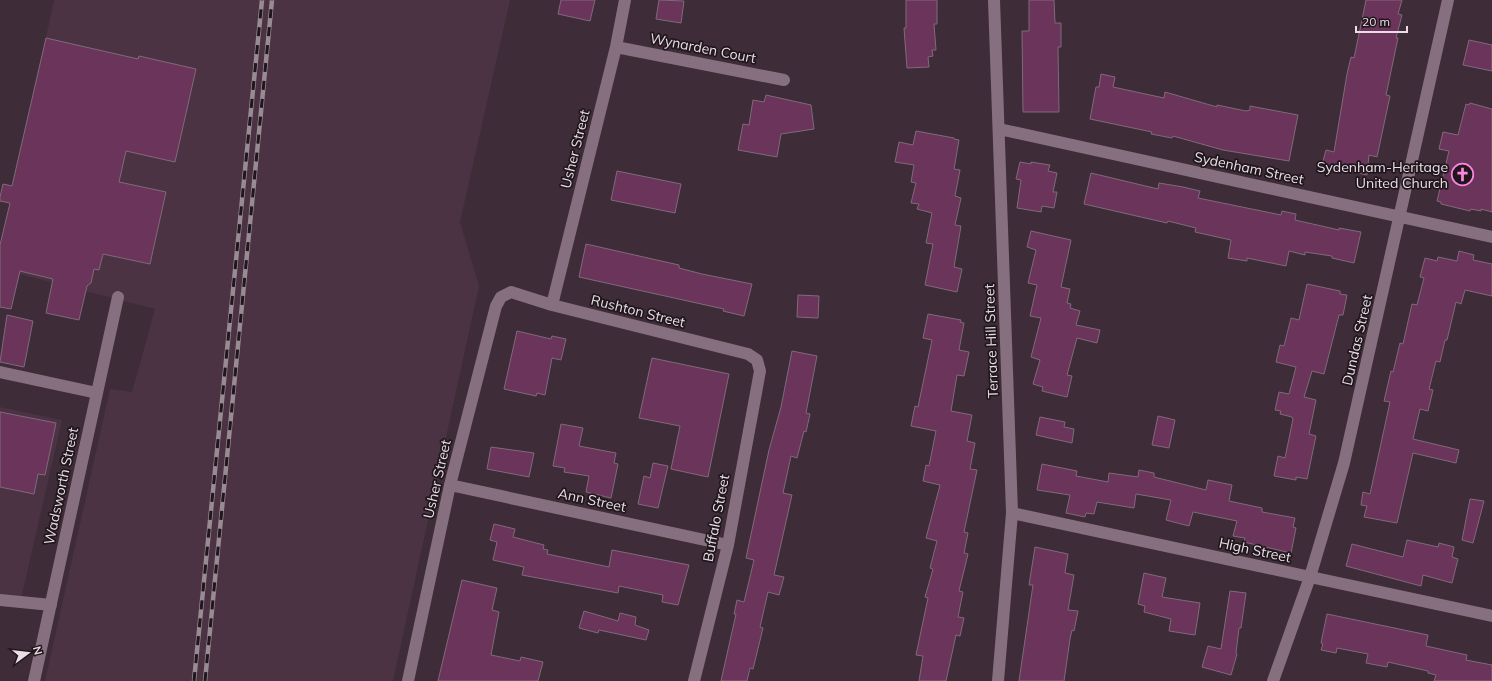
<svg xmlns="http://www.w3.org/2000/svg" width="1492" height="681" viewBox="0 0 1492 681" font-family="Mulish,sans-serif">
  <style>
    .built { fill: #4b3344 }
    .building { fill: #6a345b; stroke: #806a79 }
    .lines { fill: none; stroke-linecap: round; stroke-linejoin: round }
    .minor { stroke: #86707f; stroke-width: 12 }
    .rail-casing { stroke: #998a93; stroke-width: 4.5 }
    .rail { stroke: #20171d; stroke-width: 3; stroke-dasharray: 9; stroke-linecap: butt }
    .labels { text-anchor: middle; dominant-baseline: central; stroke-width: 3.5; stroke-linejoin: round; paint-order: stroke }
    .street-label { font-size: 14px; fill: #eadde5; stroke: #20171d }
    .poi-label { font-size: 14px; fill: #eadde5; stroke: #20171d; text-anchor: end }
  </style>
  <rect width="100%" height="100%" fill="#3e2c38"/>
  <!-- built -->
  <path class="built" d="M54,0H510L460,222L479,286L393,681H45L110,389L132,392L155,309L0,269V251Z
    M0,407L62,420L21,599L0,594Z"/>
  <!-- building -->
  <path class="building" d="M561,0H595L590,21L558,14Z
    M659,0L684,1L681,23L656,19Z
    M906,0H937V24H934L936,50H932L933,56L928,57L929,67L907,68L904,28H906Z
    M1029,0H1054L1055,23H1061V47H1058L1059,112H1023L1022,31H1029Z
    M1366,0H1402L1398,14L1402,15L1396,38H1398L1386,95L1390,96L1377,157L1369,155L1367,175L1322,165L1326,150L1334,152L1347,74L1351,57L1354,58Z
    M46,38L138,59L139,56L196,69L175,162L126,151L119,182L166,192L150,264L103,254L99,270L94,269L91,283L87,286L79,320L46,313L53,279L20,271L11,309L0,307V245L10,203L0,201V197L3,184L12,186Z
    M1469,40L1492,45V71L1463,65Z
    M1101,74L1115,77L1113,87L1164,98L1165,92L1217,107V105L1246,111L1250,110V106L1298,115L1289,161L1223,150L1173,136L1172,138L1151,134L1152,132L1090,119L1096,87H1099Z
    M766,95L811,105L814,129L781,134L777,157L738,150L743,124L749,125L753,100L764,102Z
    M1470,103L1492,109V212L1481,209V211L1471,209L1470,211L1441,204V202L1437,201L1449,151L1439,149L1443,132L1458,135L1466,104L1469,105Z
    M916,131L954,138V139L959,140L954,169L960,170L955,196L961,198L955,225L961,226L954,267L962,269L957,292L925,285L933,244L926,243L932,213L917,209L919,204L911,203L916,183L911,182L914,165L895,162L899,142L913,145Z
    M1020,162L1031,164V162L1050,165L1048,171L1057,173L1053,192H1057L1054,208L1042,206L1041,212L1017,208L1021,180L1016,179Z
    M617,171L681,184L675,213L611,200Z
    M1091,173L1158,189L1159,183L1183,187L1200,191L1198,198L1281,215L1282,211L1296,214L1295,220L1339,230V228L1361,232L1354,263L1332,258V256L1305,252V255L1289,251L1286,266L1247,258V261L1228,258L1231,240L1195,232L1196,228L1168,221L1167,223L1084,204Z
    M1031,231L1071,240L1061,287L1070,289L1067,303L1071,304L1070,308L1080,311L1076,325L1100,330L1097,343L1077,338L1067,375L1072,376L1067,397L1042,391L1043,387L1033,384L1040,360L1031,357L1041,318L1030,316L1037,285L1028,283L1036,250L1027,247Z
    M586,244L679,265V268L702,274L752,284L744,316L723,311L724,309L579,277Z
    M1459,251L1474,255L1473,260L1492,264V296L1465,290L1461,304L1456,302L1447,340H1445L1440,362L1436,361L1429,389L1433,390L1428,411L1420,409L1413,439L1459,450L1456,463L1413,453L1397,523L1364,517L1367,506L1361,505L1363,492L1370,494L1390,402L1384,401L1391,371L1393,372L1400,343L1403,344L1412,304L1417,305L1424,278L1420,277L1425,258L1437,261L1438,257L1457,261Z
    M1307,284L1340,291V294L1347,295L1343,315H1339L1324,374L1312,371L1304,397L1316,400L1309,434L1316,436L1307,479L1296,477V480L1274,476L1278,456L1285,458L1293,419L1292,417L1280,414L1281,411L1275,410L1279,392L1289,394L1296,367L1276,362L1280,345L1284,346L1291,318L1299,320Z
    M798,295L819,296L818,318L797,317Z
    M928,314L961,320L960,322L964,323L959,350L969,352L964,376L957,375L951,411L972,415L967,441L975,443L970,469L977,470L964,532L968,533L964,553L968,554L959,591L963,592L958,617L964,618L960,636L956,635L946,681H919L923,656L916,655L928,598L925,597L933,569L930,568L937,541L926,538L940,485L923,481L926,465L929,466L936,431L911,426L915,406L918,407L932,340L923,338Z
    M7,315L33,321L24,367L0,362Z
    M517,331L551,339L552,336L566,339L561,360L552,358L545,395L537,393L536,396L504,389Z
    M792,351L817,356L806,413L810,414L806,432L804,431L797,458L791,456L783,493L792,495L774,575L784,577L779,595L768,592L760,627L763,628L753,669L750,668L747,681H721L736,614H734L737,600L744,602L754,560L746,558L769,450L781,407Z
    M652,358L729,374L708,477L671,469L680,426L639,418Z
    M0,412L56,423L45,475L38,474L34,494L0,487Z
    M1158,416L1175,420L1169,448L1152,445Z
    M1040,417L1065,422L1064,427L1074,429L1072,443L1036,435Z
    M561,424L583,428L579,446L616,453L614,463L618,464L611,498L586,492L589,476L564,472L565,468L553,466Z
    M491,447L534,453L529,477L487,469Z
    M653,463L668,466L658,508L638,504L644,476L650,478Z
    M1042,464L1077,471L1076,476L1108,482L1109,473L1138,477L1139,470L1154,473V477L1206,490L1208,480L1232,485L1229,501L1262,508V512L1295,518L1293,527L1296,528L1291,553L1244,542L1245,538L1233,536L1237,521L1193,512L1189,526L1166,520L1171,500L1136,494L1134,508L1097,502L1094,514L1086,513L1085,517L1066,513L1070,495L1037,490Z
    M1470,499L1484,501L1473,543L1462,540Z
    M494,524L515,529L513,537L544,545L543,549L548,550L547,554L609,567L612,550L689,565L678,605L662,602L663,595L619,586L618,593L522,575L524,567L493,560L497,542L490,540Z
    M1407,540L1438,547L1439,543L1454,547L1452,557L1458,559L1452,583L1423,575L1421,586L1346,566L1352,544L1403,557Z
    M1035,547L1068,554L1065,573L1074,575L1068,610L1078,611L1074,631L1072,630L1070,639L1064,681H1019L1033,585H1029Z
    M1144,573L1166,578L1162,597L1200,603L1195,635L1169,631L1171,619L1144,612L1145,606L1138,604Z
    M462,580L497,588L492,610L499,612L491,655L520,661L521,657L543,662L538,681H438Z
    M1230,591L1246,593L1241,628H1239L1236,653L1237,654L1231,675L1202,667L1208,646L1221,649Z
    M584,611L618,621L620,613L636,617L635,625L649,630L646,640L599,630L598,633L579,628Z
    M1327,614L1428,635L1426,646L1467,655L1466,660L1492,665V681H1434L1436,675L1428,673V671L1388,662L1387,667L1366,663L1368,654L1337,648L1336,653L1321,650L1323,644L1321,643Z"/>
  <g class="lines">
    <!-- minor -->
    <path class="minor" d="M994,0L1012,513L998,681
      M616,47L784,80
      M999,129L1492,237
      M552,305L616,47L625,0
      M0,372L97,393
      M450,485L728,545
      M1012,513L1492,616
      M0,600L51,605
      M34,681L118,297
      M408,681L450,485L496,306L501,297L511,292L552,305L748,354L757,360L760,371L728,545L694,681
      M1273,681L1310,577L1344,463L1448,0"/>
    <defs>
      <path id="rail" d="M194,681L262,0
        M205,681L272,0"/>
    </defs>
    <!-- rail casing -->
    <use href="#rail" class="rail-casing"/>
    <!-- rail -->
    <use href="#rail" class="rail"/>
  </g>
  <!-- icons -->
  <defs>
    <symbol id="church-ring" viewBox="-11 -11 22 22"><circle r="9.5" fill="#20171d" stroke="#ff85de" stroke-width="1.5"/><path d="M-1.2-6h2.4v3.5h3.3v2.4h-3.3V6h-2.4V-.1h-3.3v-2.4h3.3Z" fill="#ff85de"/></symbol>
  </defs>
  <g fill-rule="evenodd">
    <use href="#church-ring" x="1450" y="162" width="25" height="25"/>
  </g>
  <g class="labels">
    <!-- street labels -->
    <g class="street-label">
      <text transform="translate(703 48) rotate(11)">Wynarden Court</text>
      <text transform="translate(575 149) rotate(-76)">Usher Street</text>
      <text transform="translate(1249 168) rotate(12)">Sydenham Street</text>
      <text transform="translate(638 311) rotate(14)">Rushton Street</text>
      <text transform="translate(1357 340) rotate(-77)">Dundas Street</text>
      <text transform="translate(991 341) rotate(-92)">Terrace Hill Street</text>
      <text transform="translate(437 479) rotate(-77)">Usher Street</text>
      <text transform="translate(61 486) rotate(-78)">Wadsworth Street</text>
      <text transform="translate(592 500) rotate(12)">Ann Street</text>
      <text transform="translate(716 518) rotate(-79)">Buffalo Street</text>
      <text transform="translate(1255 550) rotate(12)">High Street</text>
    </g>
    <!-- poi labels -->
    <g class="poi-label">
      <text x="1448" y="167">Sydenham-Heritage<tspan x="1448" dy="16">United Church</tspan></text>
    </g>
  </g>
  <!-- north arrow -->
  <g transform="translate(28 653) rotate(75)" stroke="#20171d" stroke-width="3" paint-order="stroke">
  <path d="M0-3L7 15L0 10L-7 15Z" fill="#eadde5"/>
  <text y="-6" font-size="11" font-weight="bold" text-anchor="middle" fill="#eadde5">N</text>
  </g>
  <!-- scale -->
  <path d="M1356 26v6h51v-6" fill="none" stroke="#eadde5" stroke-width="2"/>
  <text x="1362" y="26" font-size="12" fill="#eadde5" stroke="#20171d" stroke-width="3" paint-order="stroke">20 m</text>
</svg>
